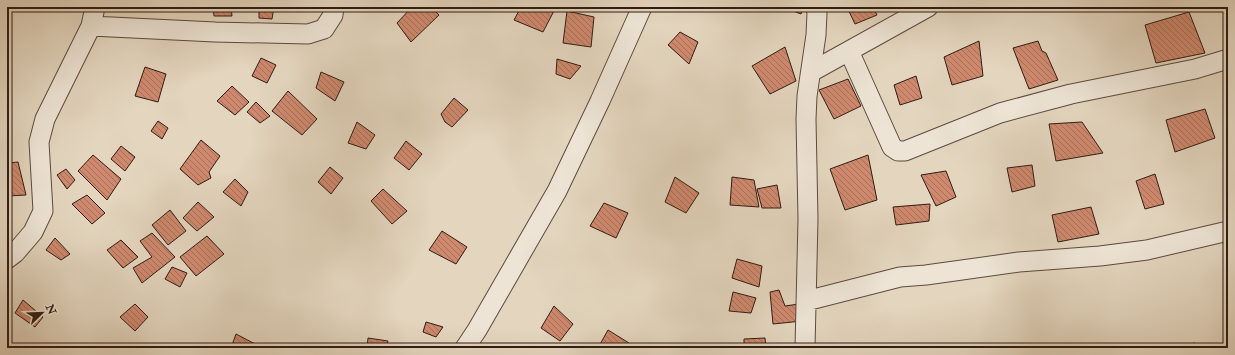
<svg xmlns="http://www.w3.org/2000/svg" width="1235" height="355" viewBox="0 0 1235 355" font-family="'IM FELL Double Pica',serif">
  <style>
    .building { fill: url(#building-back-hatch); stroke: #301c13 }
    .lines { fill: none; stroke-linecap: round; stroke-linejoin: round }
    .minor-casing { stroke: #5d4a3e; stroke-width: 21 }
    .minor { stroke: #ede4d5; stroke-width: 19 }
  </style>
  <defs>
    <pattern id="building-back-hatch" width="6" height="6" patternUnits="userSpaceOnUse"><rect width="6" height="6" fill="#cf896e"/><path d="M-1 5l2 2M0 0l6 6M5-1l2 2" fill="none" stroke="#a86f59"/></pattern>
  </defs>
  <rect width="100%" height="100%" fill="#e3d5be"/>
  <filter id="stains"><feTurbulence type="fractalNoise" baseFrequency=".005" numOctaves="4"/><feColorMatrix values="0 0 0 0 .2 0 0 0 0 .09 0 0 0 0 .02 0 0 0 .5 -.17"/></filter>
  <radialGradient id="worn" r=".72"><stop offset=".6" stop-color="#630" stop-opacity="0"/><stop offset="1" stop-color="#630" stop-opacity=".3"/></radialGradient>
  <!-- building -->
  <path class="building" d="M213,7H231L232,16H214Z
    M259,7H274L272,19L259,18Z
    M412,7H431L439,15L411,42L397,23Z
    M521,7H556L543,32L514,20Z
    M783,7H803L801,14Z
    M847,7H873L877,15L855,24Z
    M567,11L594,17L591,47L563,43Z
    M1189,12L1205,53L1156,63L1145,25Z
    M680,32L698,42L689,64L668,45Z
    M979,41L983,76L952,85L944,57Z
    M1038,41L1042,51L1046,53L1058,80L1029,89L1013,48Z
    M785,47L796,81L770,94L752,66Z
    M261,58L276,65L267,83L252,76Z
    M557,59L581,66L570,79L556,74Z
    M145,67L166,74L158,102L135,96Z
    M321,72L344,82L335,101L316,88Z
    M916,76L922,98L900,105L894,85Z
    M848,79L861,106L834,119L819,90Z
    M232,86L249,102L235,115L217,101Z
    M288,91L317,119L302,135L272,111Z
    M454,98L468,110L452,127L445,122L441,114Z
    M256,102L270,116L260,123L247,112Z
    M1205,109L1215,138L1175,152L1166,120Z
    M158,121L168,128L162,139L151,131Z
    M357,122L375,135L366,149L348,143Z
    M1082,122L1103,153L1056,161L1049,124Z
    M201,140L220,156L209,172L211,178L198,185L180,169Z
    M406,141L422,154L409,170L394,158Z
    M121,146L135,157L125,171L111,159Z
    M93,155L121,179L107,200L78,171Z
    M868,155L877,200L845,210L830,169Z
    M18,162L26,195L7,196L8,163Z
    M1032,165L1035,186L1012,192L1007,168Z
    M330,167L343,178L331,194L318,182Z
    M66,169L75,180L67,189L57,175Z
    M946,171L956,197L936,206L921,175Z
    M1155,174L1164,204L1145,209L1136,181Z
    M675,177L699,193L686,213L665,202Z
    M732,177L754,180L759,207L730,205Z
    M235,179L248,192L241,206L223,192Z
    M777,185L781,208H762L757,189Z
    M383,189L407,211L392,224L371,201Z
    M87,195L105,213L92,224L72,204Z
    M198,202L214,217L197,231L183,218Z
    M604,203L628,213L616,238L590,226Z
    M930,204L929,221L896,225L893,207Z
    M1091,207L1099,234L1058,242L1052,215Z
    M170,210L186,231L168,245L152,225Z
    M442,231L467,247L456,264L429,250Z
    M152,233L175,257L142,283L133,268L152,257L140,241Z
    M207,236L224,254L196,276L180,257Z
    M55,238L70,254L61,260L46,250Z
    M121,240L138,257L123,268L107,250Z
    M737,259L762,266L759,287L732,278Z
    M172,267L187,273L180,287L165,279Z
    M779,290L785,306L799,304L802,321L773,324L770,292Z
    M733,292L756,298L751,313L729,311Z
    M23,300L43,317L35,327L15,313Z
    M135,304L148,317L135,331L120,317Z
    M554,306L573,324L560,341L541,328Z
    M426,322L443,327L436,337L423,332Z
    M608,330L629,343L627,348H598Z
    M236,334L259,346L258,348H231Z
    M368,338L388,341L386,348H367Z
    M765,338L766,348H744V339Z
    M1195,343L1196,348H1168Z"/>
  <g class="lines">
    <defs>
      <path id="minor" d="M91,26L215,32L308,34L324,29L333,15L334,7
        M849,51L892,147L898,151H905L1000,113L1071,94L1195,69L1228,59
        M811,72L928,7
        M7,259L15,253L33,232L43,211L39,142L45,119L91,26L95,7
        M806,301L900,277L926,275L1019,262L1100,256L1147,250L1228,231
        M465,348L477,330L557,191L600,101L642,7
        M805,348L808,219L806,119L807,96L816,35L817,13L816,7"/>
    </defs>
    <!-- minor casing -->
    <use href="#minor" class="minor-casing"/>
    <!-- minor -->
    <use href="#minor" class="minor"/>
  </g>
  <!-- margin -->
  <rect width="1235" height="355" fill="none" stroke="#e3d5be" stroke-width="24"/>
  <rect x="8" y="8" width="1219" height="339" fill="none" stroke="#301c13" stroke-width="2"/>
  <rect x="12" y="12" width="1211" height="331" fill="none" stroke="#301c13"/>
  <!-- north arrow -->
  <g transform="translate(42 313) rotate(67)" stroke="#ede4d5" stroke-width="3" paint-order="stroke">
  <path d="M0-3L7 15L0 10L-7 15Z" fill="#301c13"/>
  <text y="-6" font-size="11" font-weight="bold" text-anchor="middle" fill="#301c13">N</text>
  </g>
  <rect width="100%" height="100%" filter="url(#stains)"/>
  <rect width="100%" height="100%" fill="url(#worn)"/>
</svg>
